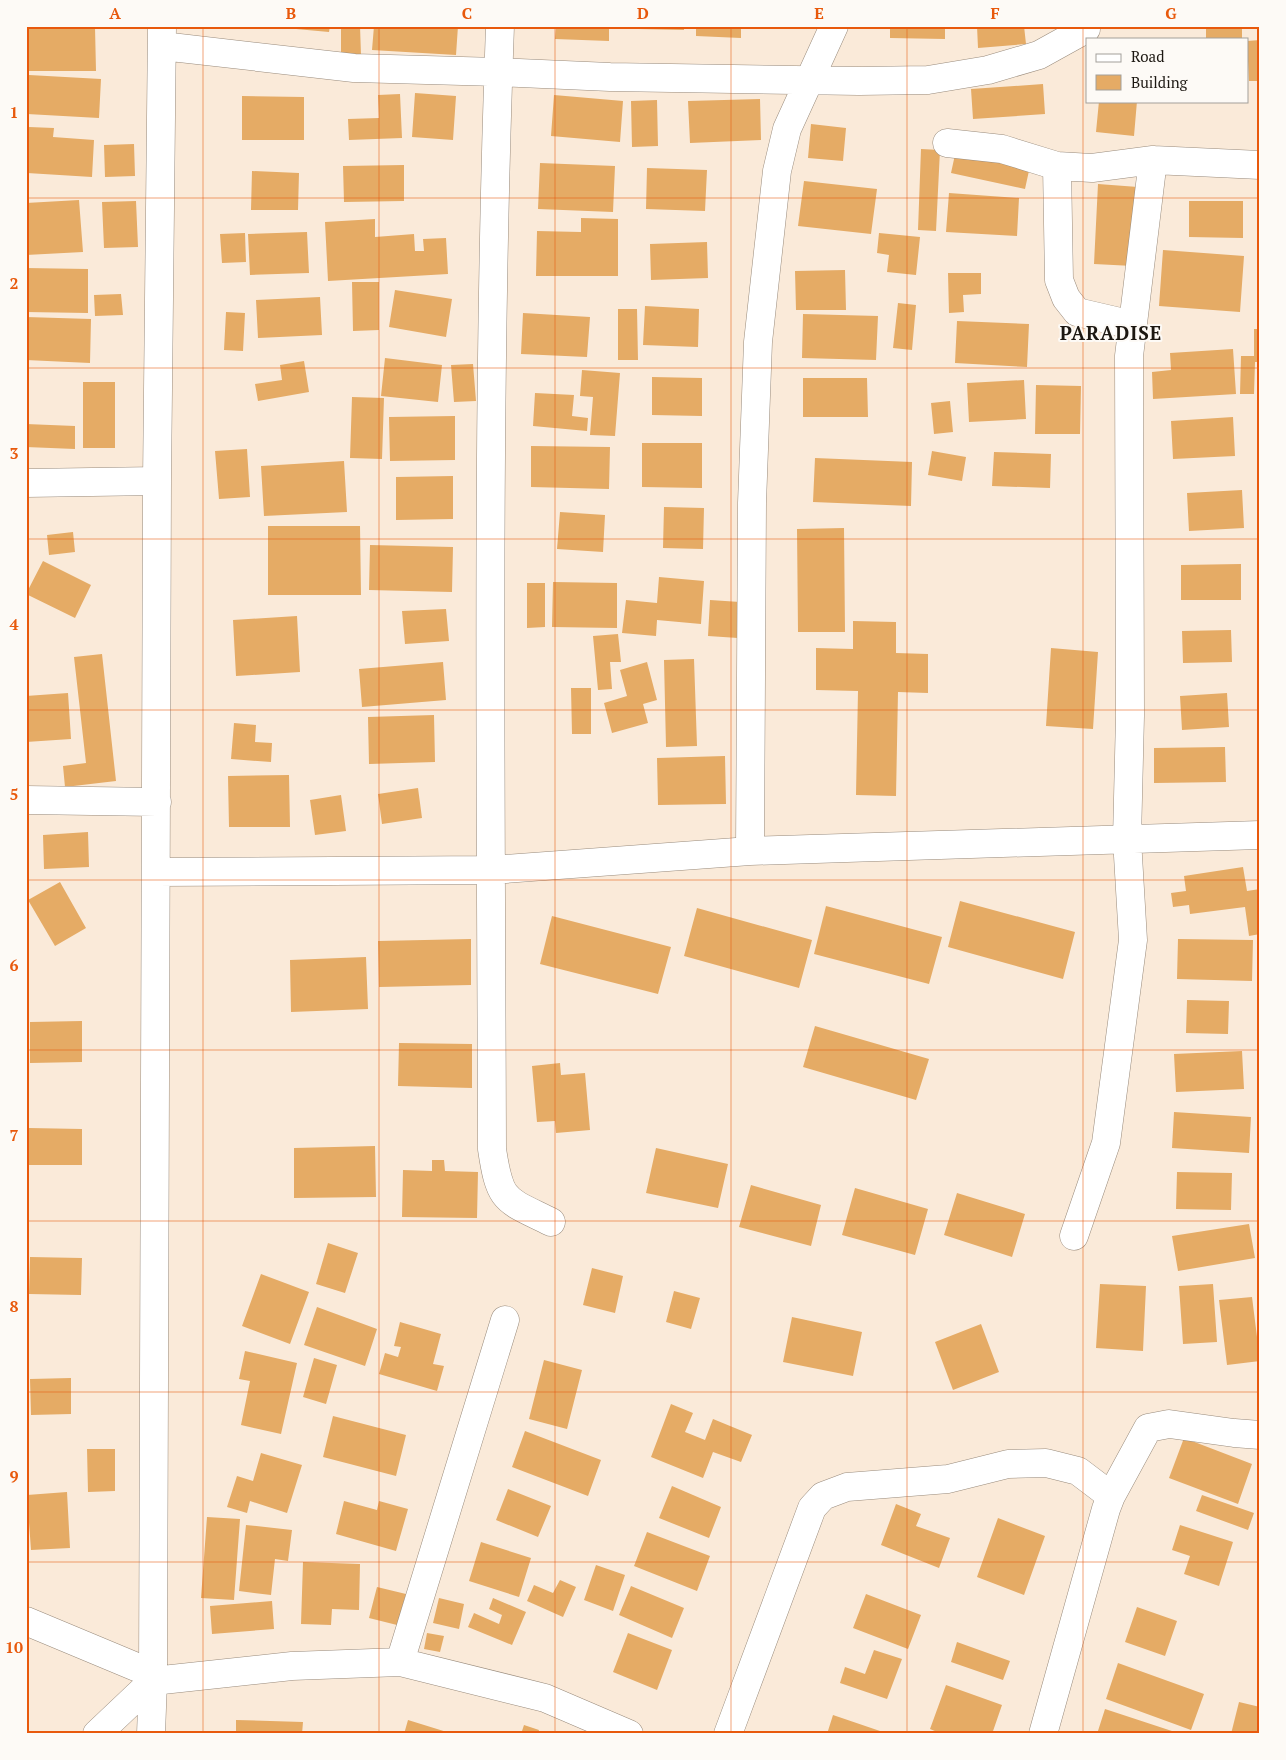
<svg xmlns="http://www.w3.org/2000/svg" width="1286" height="1760" viewBox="0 0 1286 1760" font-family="'PT Serif',serif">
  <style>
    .building { fill: #e5ab65 }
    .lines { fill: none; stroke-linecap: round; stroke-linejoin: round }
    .minor-casing { stroke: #998b7c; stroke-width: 29 }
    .minor { stroke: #fff; stroke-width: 28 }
    .grid { fill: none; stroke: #e8590c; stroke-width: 1; stroke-opacity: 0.55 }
    .labels { text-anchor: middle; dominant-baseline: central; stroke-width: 4; stroke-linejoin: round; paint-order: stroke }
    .district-label { font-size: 19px; font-weight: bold; letter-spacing: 1px; fill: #1c1711; stroke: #fdfaf6 }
    .neatline { fill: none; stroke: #e8590c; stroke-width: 2 }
    .grid-label { font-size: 16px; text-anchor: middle; font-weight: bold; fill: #e8590c }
  </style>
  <rect width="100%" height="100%" fill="#faead9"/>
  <!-- building -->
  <path class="building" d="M285,26H330L329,32L285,28Z
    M341,26H360L361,55H341Z
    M374,26H458L456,55L372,50Z
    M556,26H609V41L555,39Z
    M638,26H684V30L638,29Z
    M696,26H741V38L696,36Z
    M890,26H945V39L890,38Z
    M977,26H1024L1026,44L978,48Z
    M1195,26H1242V39H1206V28L1195,29Z
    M26,27H95L96,71H26Z
    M1260,40V81H1249L1247,41Z
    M29,75L101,79L99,118L27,114Z
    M1043,84L1045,114L973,119L971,89Z
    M415,93L456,96L453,140L412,137Z
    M400,94L402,138L349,140L348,119L379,118L378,95Z
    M554,95L623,101L620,142L551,136Z
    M242,96L304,97V140H242Z
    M760,99L761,140L690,143L688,101Z
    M657,100L658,146L632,147L631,101Z
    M1099,101H1137L1134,136L1096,132Z
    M811,124L846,128L843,161L808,158Z
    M29,127L54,128L53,137L94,140L92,177L27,173Z
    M134,144L135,176L105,177L104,145Z
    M921,149L940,150L936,231L918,230Z
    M956,150L1030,166L1025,189L951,173Z
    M540,163L615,166L613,212L538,209Z
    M404,165V201L344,202L343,166Z
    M647,168L707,170L705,211L646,209Z
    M252,171L299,173L298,210H251Z
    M804,181L877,189L871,234L798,226Z
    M1098,184L1138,187L1133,266L1094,264Z
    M949,193L1019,198L1017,236L946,232Z
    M79,200L83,252L26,255V203Z
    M136,201L138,247L104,248L102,202Z
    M1189,201H1243V238L1189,237Z
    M581,218L618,219V276H536L537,231L581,232Z
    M375,219V237L414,234L415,251H424L423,239L446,238L448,274L328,281L325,222Z
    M307,232L309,273L250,275L248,234Z
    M245,233L246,262L222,263L220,234Z
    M879,233L920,237L916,275L887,272L889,255L877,253Z
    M707,242L708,278L651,280L650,244Z
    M1163,250L1244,256L1240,312L1159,306Z
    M26,268L88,269V313L26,312Z
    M845,270L846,310H796L795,271Z
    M948,273H981V294L963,295L964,312L949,313Z
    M352,282H379V330L353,331Z
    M395,290L452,299L446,337L389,327Z
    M121,294L123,315L95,316L94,295Z
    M320,297L322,335L258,338L256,300Z
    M898,303L916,305L912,350L893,348Z
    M645,306L699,309L698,347L643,345Z
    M618,309H637L638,360H618Z
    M226,312L245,313L243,351L224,350Z
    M523,313L590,317L587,357L521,354Z
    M803,314L878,316L876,360L802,358Z
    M26,317L91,319L90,363L26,360Z
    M957,321L1029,324L1027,367L955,363Z
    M1254,329H1260V362H1255L1254,394H1240L1241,356H1254Z
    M1233,349L1236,394L1153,399L1152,372L1171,370L1170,353Z
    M385,358L442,365L438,402L381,396Z
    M304,361L309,392L258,401L255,384L282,380L280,365Z
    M473,364L476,401L454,402L451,365Z
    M582,370L620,373L615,436L590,435L593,397L580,396Z
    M652,377L702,378V416L652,415Z
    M803,378H867L868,417H803Z
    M1024,380L1026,419L969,422L967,383Z
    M83,382H115V448H83Z
    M1036,385L1081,386L1080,434H1035Z
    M535,393L574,395L572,416L588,418L587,431L533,426Z
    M352,397L384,398L382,459L350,458Z
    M950,401L953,432L934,434L931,403Z
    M455,416V460L390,461L389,417Z
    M1233,417L1235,456L1173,459L1171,421Z
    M26,424L75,426V449L26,447Z
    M642,443H702V488L642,487Z
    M531,446L610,447L609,489L531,487Z
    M247,449L250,497L219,499L215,451Z
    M932,451L966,457L962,481L928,475Z
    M994,452L1051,454L1050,488L992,486Z
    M815,458L912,462L911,506L813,502Z
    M344,461L347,512L264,516L261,466Z
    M453,476V519L396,520V477Z
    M1242,490L1244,528L1189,531L1187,493Z
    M664,507L704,508L703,549L663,548Z
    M560,512L605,515L603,552L557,549Z
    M268,526H360L361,595H268Z
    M844,528L845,632H798L797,529Z
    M73,532L75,552L49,555L47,535Z
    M370,545L453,547L452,592L369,590Z
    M43,561L91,585L75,618L26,594Z
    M1241,564V600H1181V565Z
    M659,577L704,581L701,624L657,620L656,636L622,633L626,600L657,603Z
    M553,582L617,583V628L552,627Z
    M527,583H545V627L527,628Z
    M710,600L740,602L738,638L708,636Z
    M446,609L449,641L405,644L402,611Z
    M297,616L300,672L236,676L233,620Z
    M853,621L896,622V653L928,654V693L898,692L896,796L856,795L858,691L816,690V648L853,649Z
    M1231,630L1232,662L1183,663L1182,631Z
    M618,634L621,662H610L612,689L598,690L593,636Z
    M1051,648L1098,652L1093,729L1046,726Z
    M102,654L116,781L65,787L63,766L86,763L74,657Z
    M694,659L697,746L666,747L664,660Z
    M443,662L446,700L362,707L359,669Z
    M647,662L657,700L643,704L648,723L612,733L604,703L627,696L620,670Z
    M571,688H591V734H572Z
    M68,693L71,739L26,742V696Z
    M1227,693L1229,727L1182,730L1180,696Z
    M434,715L435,762L369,764L368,717Z
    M234,723L256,725L255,742L272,743L271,762L231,759Z
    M1225,747L1226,782L1154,783V748Z
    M725,756L726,804L658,805L657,758Z
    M289,775L290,827H229L228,776Z
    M418,788L422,818L382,824L378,794Z
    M341,795L346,831L315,835L310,800Z
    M88,832L89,867L44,869L43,835Z
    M1243,867L1247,891L1260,889V934L1249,936L1245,907L1190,914L1189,905L1173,907L1171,893L1186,891L1184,876Z
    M60,882L86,928L55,946L28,900Z
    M960,901L1075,932L1063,979L948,947Z
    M826,906L942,937L929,984L814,954Z
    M697,908L812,940L799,988L684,956Z
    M552,916L671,947L658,994L540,964Z
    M471,939V985L379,987L378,941Z
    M1178,939L1253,940L1252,981L1177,979Z
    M366,957L368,1009L291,1012L290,960Z
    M1187,1000L1229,1001L1228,1034L1186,1033Z
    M82,1021V1062L30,1063V1022Z
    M815,1026L929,1059L916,1100L803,1067Z
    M399,1043L472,1044V1088L398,1086Z
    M1242,1051L1244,1089L1176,1092L1174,1054Z
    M560,1063L561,1075L585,1073L590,1130L556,1133L555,1121L537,1122L532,1066Z
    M1174,1112L1251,1117L1249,1153L1172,1148Z
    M29,1128L82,1129V1165H28Z
    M375,1146L376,1197L294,1198V1148Z
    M656,1148L728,1164L718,1208L646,1193Z
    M432,1160H444L445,1171L478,1172L477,1218L402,1217L403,1170L432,1171Z
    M1177,1172L1232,1173L1231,1210L1176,1209Z
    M751,1185L821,1205L811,1246L739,1227Z
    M855,1188L928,1209L915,1255L842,1235Z
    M957,1193L1025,1214L1012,1257L944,1235Z
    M1249,1224L1255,1258L1178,1271L1172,1236Z
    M328,1243L358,1253L345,1293L316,1284Z
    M30,1257L82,1258L81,1295L29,1294Z
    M592,1268L623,1276L615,1313L583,1305Z
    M261,1274L309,1292L290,1344L242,1326Z
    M1100,1284L1146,1286L1143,1351L1096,1348Z
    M1213,1284L1217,1342L1183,1344L1179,1286Z
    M674,1291L700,1298L691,1329L666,1322Z
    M1252,1297L1260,1361L1227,1365L1219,1300Z
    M317,1307L377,1329L365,1366L304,1345Z
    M792,1317L862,1332L853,1376L783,1362Z
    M400,1322L441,1334L433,1364L444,1366L437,1391L379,1374L385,1353L398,1357L401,1347L394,1346Z
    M981,1324L999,1372L953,1390L935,1342Z
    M245,1351L297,1363L281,1434L241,1425L250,1381L239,1379Z
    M314,1358L337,1365L326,1404L303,1397Z
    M544,1360L582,1370L567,1429L529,1419Z
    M71,1378V1414L31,1415L30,1379Z
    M671,1404L693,1413L685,1432L705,1440L713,1419L752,1435L741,1462L713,1452L703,1478L651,1457Z
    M333,1416L406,1435L396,1476L323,1457Z
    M525,1431L601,1460L588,1496L512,1467Z
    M1184,1438L1252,1464L1238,1504L1169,1478Z
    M87,1449H115V1491L88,1492Z
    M261,1453L302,1465L287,1513L250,1501L247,1513L227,1507L237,1476L253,1481Z
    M672,1486L721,1507L709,1538L659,1518Z
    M508,1489L551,1506L538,1537L496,1520Z
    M67,1492L70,1548L31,1550L27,1495Z
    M1202,1495L1254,1513L1248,1530L1196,1511Z
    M344,1501L377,1510L379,1501L408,1509L396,1551L336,1534Z
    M896,1504L921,1514L916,1526L950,1538L939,1568L881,1545Z
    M207,1517L240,1519L234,1600L201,1598Z
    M998,1518L1045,1536L1024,1595L977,1577Z
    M246,1525L292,1530L288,1561L275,1559L271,1595L239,1591Z
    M1180,1525L1233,1542L1219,1586L1184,1574L1190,1556L1172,1550Z
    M647,1532L710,1556L697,1591L634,1566Z
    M481,1542L531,1558L519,1597L469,1581Z
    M303,1562L360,1564L359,1610L332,1609L331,1625L301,1624Z
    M596,1565L625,1575L613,1611L584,1600Z
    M560,1580L576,1587L563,1617L527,1601L534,1585L553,1593Z
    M631,1586L684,1608L672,1638L619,1615Z
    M377,1587L406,1594L397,1625L369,1618Z
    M866,1594L921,1615L908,1649L853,1628Z
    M439,1598L464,1604L459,1629L433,1623Z
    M493,1598L526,1612L512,1645L468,1627L474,1613L499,1624L502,1615L489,1609Z
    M272,1601L274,1629L212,1634L210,1606Z
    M1137,1607L1177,1621L1165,1656L1125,1642Z
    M427,1633L444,1636L440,1652L424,1649Z
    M628,1633L672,1650L657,1690L613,1672Z
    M957,1642L1010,1661L1003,1680L951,1662Z
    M874,1650L902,1659L887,1699L840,1683L845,1667L865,1674Z
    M1118,1663L1204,1694L1191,1730L1106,1699Z
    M946,1685L1002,1705L992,1734H942L930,1729Z
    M1239,1702L1260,1707V1734H1231Z
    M1105,1709L1178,1733V1734H1097Z
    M833,1715L880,1731L879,1734H827Z
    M236,1720L303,1722L302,1734H236Z
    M408,1720L450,1733V1734H404Z
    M524,1725L539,1730L538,1734H521Z"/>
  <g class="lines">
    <defs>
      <path id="minor" d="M500,26C486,400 491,775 492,1149C500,1203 505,1199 551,1222
        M162,46L354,68L498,72L610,77L859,81L928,80L988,70L1039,55L1086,29L1085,26
        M947,143L1002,149L1057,166L1092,168L1153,160L1260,165
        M1057,166L1059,280L1066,298L1077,312L1133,325
        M26,483L157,481
        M26,800L157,802
        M750,851L752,503L758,342L777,171L787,129L834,26
        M156,872L491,870L750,851L1260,835
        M1074,1236L1106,1143L1133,940L1127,839L1130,716L1129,356L1153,160
        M26,1621L153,1674
        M400,1662L505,1320
        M97,1734L153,1681L292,1666L400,1662L545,1698L629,1734
        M151,1734L153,1681L157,481L162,26
        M728,1734L812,1508L823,1496L847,1487L948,1479L1008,1464L1046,1463L1078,1471L1111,1496
        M1043,1734L1106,1509L1111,1496L1148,1428L1169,1424L1234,1433L1260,1435"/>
    </defs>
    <!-- minor casing -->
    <use href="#minor" class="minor-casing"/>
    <!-- minor -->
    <use href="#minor" class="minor"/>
  </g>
  <!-- grid -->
  <path class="grid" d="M203,26V1734M379,26V1734M555,26V1734M731,26V1734M907,26V1734M1083,26V1734M26,198H1260M26,368H1260M26,539H1260M26,710H1260M26,880H1260M26,1050H1260M26,1221H1260M26,1392H1260M26,1562H1260"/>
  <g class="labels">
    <!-- district labels -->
    <g class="district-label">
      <text x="1111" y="332">PARADISE</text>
    </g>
  </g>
  <!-- border -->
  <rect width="1286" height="1760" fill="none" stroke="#fdfaf6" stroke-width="55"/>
  <!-- legend -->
  <rect x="1086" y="38" width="162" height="65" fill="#fdfaf6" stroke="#a39f9a"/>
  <rect x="1096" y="54" width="25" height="8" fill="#ffffff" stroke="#a39f9a"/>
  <text x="1131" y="62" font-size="15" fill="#1c1711">Road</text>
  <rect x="1096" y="75" width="25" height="15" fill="#e5ab65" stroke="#a39f9a"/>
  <text x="1131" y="88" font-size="15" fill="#1c1711">Building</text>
  <rect x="28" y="28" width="1230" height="1704" class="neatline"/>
  <g class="grid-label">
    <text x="115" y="19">A</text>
    <text x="291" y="19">B</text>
    <text x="467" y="19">C</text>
    <text x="643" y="19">D</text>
    <text x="819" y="19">E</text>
    <text x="995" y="19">F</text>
    <text x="1171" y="19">G</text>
    <text x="14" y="118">1</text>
    <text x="14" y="289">2</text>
    <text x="14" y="459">3</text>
    <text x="14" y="630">4</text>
    <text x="14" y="800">5</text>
    <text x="14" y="971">6</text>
    <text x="14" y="1141">7</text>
    <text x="14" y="1312">8</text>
    <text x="14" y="1482">9</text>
    <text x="14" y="1653">10</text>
  </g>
</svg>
